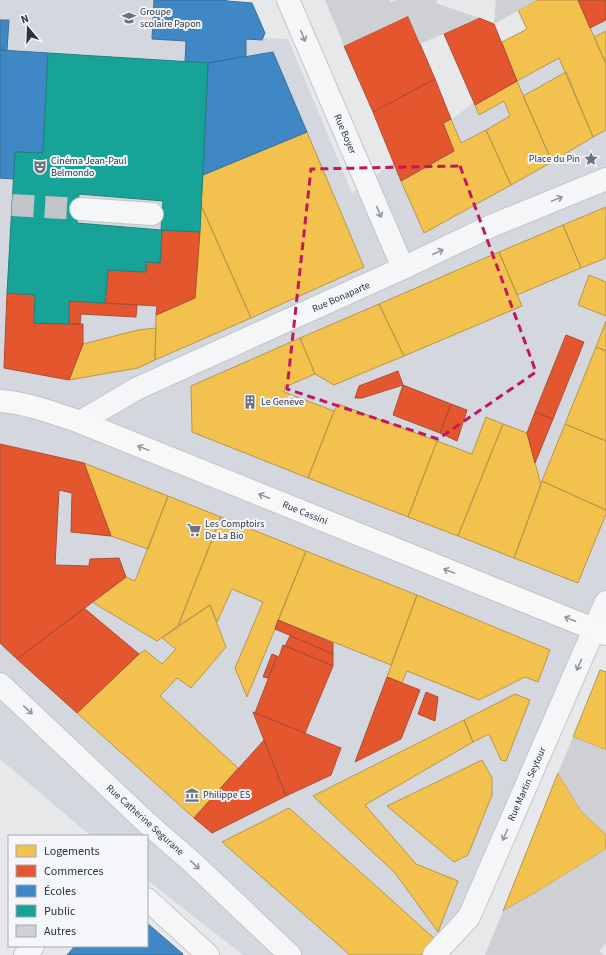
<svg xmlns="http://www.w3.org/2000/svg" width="606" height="955" viewBox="0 0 606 955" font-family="'Source Sans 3',sans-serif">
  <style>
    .built { fill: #d4d7dd }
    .homes { fill: #f2c14e; stroke: #b6974b }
    .shops { fill: #e4572e; stroke: #ac4c35 }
    .schools { fill: #3f88c5; stroke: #396f9f }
    .public { fill: #17a398; stroke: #1d827f; fill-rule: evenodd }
    .building { fill: #ced0d3 }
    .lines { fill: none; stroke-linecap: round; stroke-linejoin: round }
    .minor-tunnel { stroke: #c1c4c9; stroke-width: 22; stroke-dasharray: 22 11; stroke-linecap: butt }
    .minor-casing { stroke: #c4c6c8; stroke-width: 24 }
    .major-casing { stroke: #c2c5c8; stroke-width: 24 }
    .minor { stroke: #f5f6f7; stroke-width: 22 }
    .major { stroke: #f8f8f8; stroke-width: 22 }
    .oneway { stroke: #90959e }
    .oneway2 { stroke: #92969e }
    .marked { fill: none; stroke: #c2185b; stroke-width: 3; stroke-dasharray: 8 5; stroke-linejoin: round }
    .labels { text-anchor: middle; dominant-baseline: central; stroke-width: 4; stroke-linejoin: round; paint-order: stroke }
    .poi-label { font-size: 10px; fill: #2b3445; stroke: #f4f6f9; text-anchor: start }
    .street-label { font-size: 10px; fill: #2b3445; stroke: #f4f6f9 }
  </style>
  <rect width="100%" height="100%" fill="#e6e8ea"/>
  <!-- built -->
  <path class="built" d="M0,0H227V1L252,3L265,33L263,38L288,39L352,193L606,5V605L444,955H243L147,880V836H91L0,759Z"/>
  <!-- homes -->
  <path class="homes" d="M537,0H578L606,64V130L593,137L559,58L517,81L502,42L527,29L518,10Z
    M606,31V64L594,37Z
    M566,72L593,137L552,162L523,96Z
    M517,81L552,162L511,185L486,130L510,116L504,101L479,115L475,105Z
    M451,119L461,143L486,130L511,185L424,233L401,181L454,151L443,123Z
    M307,132L364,267L251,318L201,205L203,175Z
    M201,205L251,318L155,360L156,315L195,298Z
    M606,207V258L581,268L563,225Z
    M563,225L581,268L517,295L499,252Z
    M499,252L522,306L404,356L379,304Z
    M589,275L606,282V316L578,305Z
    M379,304L404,356L334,385L315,374L300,338Z
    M606,321V351L596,347Z
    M156,328L155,360L138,368L69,380L83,344L138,330Z
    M300,338L315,374L285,387L284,392L334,411L308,478L192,432L191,386Z
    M596,347L606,351V441L565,424Z
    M338,404L437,441L408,517L308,478L334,411Z
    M486,417L503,424L458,536L408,517L437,441L472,454Z
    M503,424L527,433L541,485L514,558L458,536Z
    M565,424L606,441V510L542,481Z
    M84,463L168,496L148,549L111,536Z
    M542,481L606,510V514L578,583L514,558Z
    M168,496L221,517L178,626L157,641L92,602L126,577L135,581Z
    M221,517L306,551L275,629L247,697L235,668L263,602L232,589L217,622L210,605L178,626Z
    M306,551L417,595L391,665L278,620Z
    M417,595L550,650L538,682L525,677L479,700L407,671L402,683L387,677Z
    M210,605L226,647L191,688L177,678L160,696L238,768L194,818L77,713L139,654L145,650L162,664L176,649L162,638Z
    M600,670L606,672V750L573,737Z
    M515,694L530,700L506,761L501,760L489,734L473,742L464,720Z
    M464,720L473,742L365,805L416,864L458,881L438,932L395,873L313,796Z
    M482,760L492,778V795L468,855L454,862L387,806Z
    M558,773L581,811L606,834V849L535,893L503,911Z
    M289,808L435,939L421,955H350L222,842Z"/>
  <!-- shops -->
  <path class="shops" d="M578,0H606V20L590,28Z
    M408,16L435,79L373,112L344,46Z
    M479,18L494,24L517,81L475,105L444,34Z
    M435,79L451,119L443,123L454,151L401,181L373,112Z
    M162,230L200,232L195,298L156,315L157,306L105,303L108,270L146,272V262L160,263Z
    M7,293L35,295L34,323L83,324V344L69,380L4,368Z
    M69,301L137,305L136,317L81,314L80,324H69Z
    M566,335L584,342L553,419L535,412Z
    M398,371L403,385L362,398H355L359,386Z
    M403,385L451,404L440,433L393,415Z
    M451,404L467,410L457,441L440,433Z
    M535,412L553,419L535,463L527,433Z
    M0,444L84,463L111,536L71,532L72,493L59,490L55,565L89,566L90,559L119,558L126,577L17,659L0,643Z
    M84,608L139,654L77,713L17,659Z
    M278,620L333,643V654L275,629Z
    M290,636L333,654V666L285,646Z
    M283,645L333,666L305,733L255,713L277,656L279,657Z
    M272,654L277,656L268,678L263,677Z
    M387,677L420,690L401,739L355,762Z
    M426,692L438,697L435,721L418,714Z
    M253,712L341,748L331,775L286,796Z
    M264,740L286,796L212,833L194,818Z"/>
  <!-- schools -->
  <path class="schools" d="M154,0H227V1L252,3L265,33L262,40L246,39V56L208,63L185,62L186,41L152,39Z
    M0,20H9L7,50H0Z
    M0,50L48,53L43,153L15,152L14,179L0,178Z
    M273,52L307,132L203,175L208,63Z
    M147,923L183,954L182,955H67L75,946H147Z"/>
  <!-- public -->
  <path class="public" d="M48,53L208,63L200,232L162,230L160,263L146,262V272L108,270L105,303L69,301V324L34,323L35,295L7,293L15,152L43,153ZM79,194L163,201L161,230L77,223Z"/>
  <!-- building -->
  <path class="building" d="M325,0H390L391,2L397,0H437L436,3L479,18L420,44L408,16L344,46Z
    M496,0H537L494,24Z
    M573,737L606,750V834L581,811L558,773Z
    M606,849V943L599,951L604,955H485L503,911L535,893Z"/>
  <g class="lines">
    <!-- minor-tunnel -->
    <path class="minor-tunnel" d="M12,205L81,209"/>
    <defs>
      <path id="minor" d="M288,0L403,268
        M81,209L152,214
        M80,422L136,389L403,268L491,226L606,179
        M0,684L147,823L193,863L290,955
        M147,899L208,955
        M25,955L33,946
        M434,955L469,917L606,602"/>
      <path id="major" d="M0,401C28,403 53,413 80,422L606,634"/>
    </defs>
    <!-- minor casing -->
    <use href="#minor" class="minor-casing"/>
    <!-- major casing -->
    <use href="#major" class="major-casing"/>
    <!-- minor -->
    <use href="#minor" class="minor"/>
    <!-- major -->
    <use href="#major" class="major"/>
  </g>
  <!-- one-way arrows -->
  <defs><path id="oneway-shaft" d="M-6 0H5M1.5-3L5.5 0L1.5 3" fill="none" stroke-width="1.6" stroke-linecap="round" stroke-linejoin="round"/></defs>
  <g class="oneway">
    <use href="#oneway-shaft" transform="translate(303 36) rotate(67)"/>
    <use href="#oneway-shaft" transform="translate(557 199) rotate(-22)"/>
    <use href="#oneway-shaft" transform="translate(379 212) rotate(67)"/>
    <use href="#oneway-shaft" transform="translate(438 252) rotate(-25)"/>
    <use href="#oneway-shaft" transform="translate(579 665) rotate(113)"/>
    <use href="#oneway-shaft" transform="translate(28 710) rotate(43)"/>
    <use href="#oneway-shaft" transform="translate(505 835) rotate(114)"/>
    <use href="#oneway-shaft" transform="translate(195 865) rotate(43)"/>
  </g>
  <g class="oneway2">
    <use href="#oneway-shaft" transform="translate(143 448) rotate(-158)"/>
    <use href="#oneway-shaft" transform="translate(264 496) rotate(-158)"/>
    <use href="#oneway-shaft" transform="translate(449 571) rotate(-158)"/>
    <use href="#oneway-shaft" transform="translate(570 619) rotate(-158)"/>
  </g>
  <!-- marked area -->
  <path class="marked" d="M460,166L536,372L438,439L287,389L311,169Z"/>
  <!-- icons -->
  <defs>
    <symbol id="school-bare" viewBox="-9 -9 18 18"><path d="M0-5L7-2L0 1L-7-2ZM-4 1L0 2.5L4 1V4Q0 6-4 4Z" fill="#6c737f" stroke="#f4f6f9" stroke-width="2.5" paint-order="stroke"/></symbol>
    <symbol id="sight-bare" viewBox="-9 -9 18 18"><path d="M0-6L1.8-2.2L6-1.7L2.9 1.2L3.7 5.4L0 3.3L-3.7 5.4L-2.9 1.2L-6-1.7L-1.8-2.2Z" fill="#6c737f" stroke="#f4f6f9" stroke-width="2.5" paint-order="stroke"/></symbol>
    <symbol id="theatre-bare" viewBox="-9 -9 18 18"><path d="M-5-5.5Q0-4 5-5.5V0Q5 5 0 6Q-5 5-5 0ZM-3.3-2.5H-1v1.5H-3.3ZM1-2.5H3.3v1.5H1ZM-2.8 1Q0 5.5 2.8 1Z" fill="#6c737f" stroke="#f4f6f9" stroke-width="2.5" paint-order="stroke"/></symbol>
    <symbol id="building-bare" viewBox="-9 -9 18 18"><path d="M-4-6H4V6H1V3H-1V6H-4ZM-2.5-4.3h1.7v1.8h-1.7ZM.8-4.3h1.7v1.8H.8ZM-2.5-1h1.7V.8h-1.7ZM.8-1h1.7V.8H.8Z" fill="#6c737f" stroke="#f4f6f9" stroke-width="2.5" paint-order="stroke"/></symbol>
    <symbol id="supermarket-bare" viewBox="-9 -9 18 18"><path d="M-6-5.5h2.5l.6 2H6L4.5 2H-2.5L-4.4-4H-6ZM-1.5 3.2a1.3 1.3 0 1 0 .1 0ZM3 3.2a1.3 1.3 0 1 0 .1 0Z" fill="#6c737f" stroke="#f4f6f9" stroke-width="2.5" paint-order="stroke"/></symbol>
    <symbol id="museum-bare" viewBox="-9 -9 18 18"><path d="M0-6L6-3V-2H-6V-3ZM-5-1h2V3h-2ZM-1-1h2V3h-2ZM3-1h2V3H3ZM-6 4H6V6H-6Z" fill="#6c737f" stroke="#f4f6f9" stroke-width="2.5" paint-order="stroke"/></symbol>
  </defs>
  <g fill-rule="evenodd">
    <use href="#school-bare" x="119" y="8" width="20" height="20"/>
    <use href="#sight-bare" x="581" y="149" width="20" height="20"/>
    <use href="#theatre-bare" x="30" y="157" width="20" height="20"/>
    <use href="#building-bare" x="240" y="392" width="20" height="20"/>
    <use href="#supermarket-bare" x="184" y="520" width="20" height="20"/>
    <use href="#museum-bare" x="182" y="785" width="20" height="20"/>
  </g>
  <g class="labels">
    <!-- poi labels -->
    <g class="poi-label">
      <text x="140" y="12">Groupe<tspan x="140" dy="12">scolaire Papon</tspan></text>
      <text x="580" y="159" text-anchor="end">Place du Pin</text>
      <text x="51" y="161">Cinéma Jean-Paul<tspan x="51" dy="12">Belmondo</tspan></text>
      <text x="261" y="402">Le Genève</text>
      <text x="205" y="524">Les Comptoirs<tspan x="205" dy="12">De La Bio</tspan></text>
      <text x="203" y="795">Philippe ES</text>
    </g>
    <!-- street labels -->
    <g class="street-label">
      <text transform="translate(345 134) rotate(67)">Rue Boyer</text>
      <text transform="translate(341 297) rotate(-24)">Rue Bonaparte</text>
      <text transform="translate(305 513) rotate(22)">Rue Cassini</text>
      <text transform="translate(527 784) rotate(-66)">Rue Martin Seytour</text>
      <text transform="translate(145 820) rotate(42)">Rue Catherine Segurane</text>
    </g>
  </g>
  <!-- legend -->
  <rect x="8" y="835" width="140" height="112" fill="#f4f6f9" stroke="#a4a8b1"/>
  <rect x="16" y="845" width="20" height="12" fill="#f2c14e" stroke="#a4a8b1"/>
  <text x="44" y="855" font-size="12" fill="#2b3445">Logements</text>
  <rect x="16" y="865" width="20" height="12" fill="#e4572e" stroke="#a4a8b1"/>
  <text x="44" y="875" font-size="12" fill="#2b3445">Commerces</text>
  <rect x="16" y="885" width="20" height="12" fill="#3f88c5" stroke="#a4a8b1"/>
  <text x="44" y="895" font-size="12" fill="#2b3445">Écoles</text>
  <rect x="16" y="905" width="20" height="12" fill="#17a398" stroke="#a4a8b1"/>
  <text x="44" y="915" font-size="12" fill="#2b3445">Public</text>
  <rect x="16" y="925" width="20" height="12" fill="#ced0d3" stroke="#a4a8b1"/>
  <text x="44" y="935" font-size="12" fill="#2b3445">Autres</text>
  <!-- north arrow -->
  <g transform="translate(28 28) rotate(341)" stroke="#f4f6f9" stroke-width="3" paint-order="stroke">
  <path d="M0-3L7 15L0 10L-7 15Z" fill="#2b3445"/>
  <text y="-6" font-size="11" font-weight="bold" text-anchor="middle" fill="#2b3445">N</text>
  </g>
</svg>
